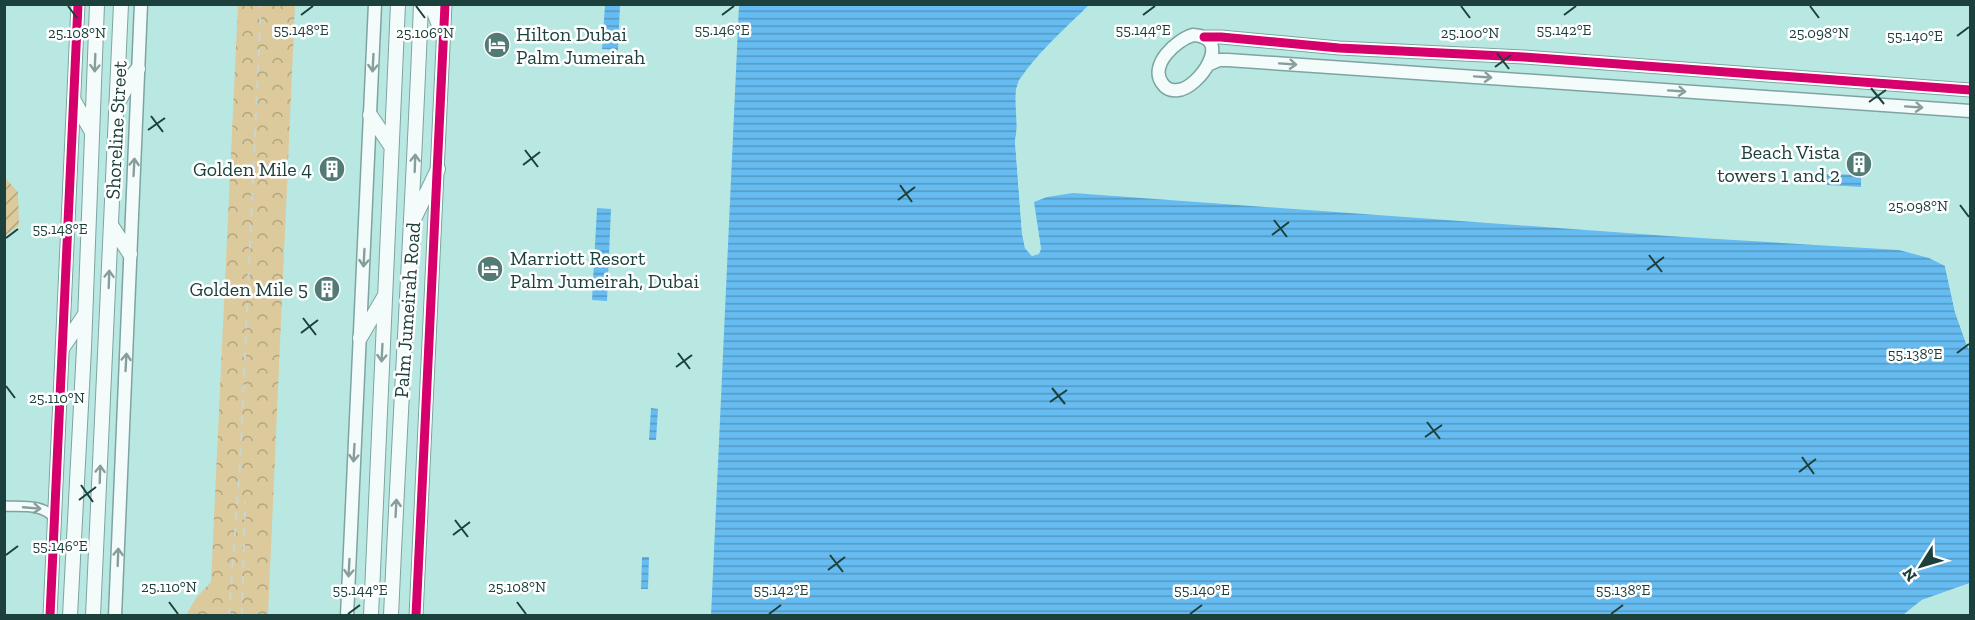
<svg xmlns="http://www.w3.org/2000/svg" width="1975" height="620" viewBox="0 0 1975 620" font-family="'Zilla Slab',serif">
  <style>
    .forest { fill: url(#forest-crowns) }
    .garden { fill: url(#garden-furrows) }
    .water { fill: url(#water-rules) }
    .pier { fill: #b9e8e2 }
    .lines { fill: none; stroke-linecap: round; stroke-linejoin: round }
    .minor-casing { stroke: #7ea4a0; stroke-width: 12 }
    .tertiary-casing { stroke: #7ea4a0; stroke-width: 15 }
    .secondary-casing { stroke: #7ea4a0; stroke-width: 16 }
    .minor { stroke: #f4fcfb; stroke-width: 9 }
    .tertiary { stroke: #f4fcfb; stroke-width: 12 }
    .secondary { stroke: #f4fcfb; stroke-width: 14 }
    .rail { stroke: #c7d6d4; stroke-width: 2; stroke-dasharray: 8 8; stroke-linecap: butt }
    .cycleway-casing { stroke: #fff; stroke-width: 13 }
    .cycleway { stroke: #d6006c; stroke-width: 9 }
    .oneway { stroke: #889e9c }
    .ticks { fill: none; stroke: #1c403c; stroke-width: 2 }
    .labels { text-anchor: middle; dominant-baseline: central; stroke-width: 5; stroke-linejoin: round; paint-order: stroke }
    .poi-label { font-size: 20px; fill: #1c403c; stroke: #fff; text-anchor: end }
    .street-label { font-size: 20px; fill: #1c403c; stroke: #fff }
    .ticks-label { font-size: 15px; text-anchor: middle; fill: #1c403c; stroke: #fff; stroke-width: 5; stroke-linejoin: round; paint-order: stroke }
  </style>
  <defs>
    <pattern id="forest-crowns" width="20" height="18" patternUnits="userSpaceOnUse" patternTransform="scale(1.5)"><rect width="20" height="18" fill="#dcc99c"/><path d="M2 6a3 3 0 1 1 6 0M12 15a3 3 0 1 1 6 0" fill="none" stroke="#b2a580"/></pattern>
    <pattern id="garden-furrows" width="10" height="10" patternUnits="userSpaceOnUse" patternTransform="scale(1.5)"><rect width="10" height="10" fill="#dcc99c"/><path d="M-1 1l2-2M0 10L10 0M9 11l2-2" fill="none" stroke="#b2a580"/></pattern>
    <pattern id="water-rules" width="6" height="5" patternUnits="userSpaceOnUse" patternTransform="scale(1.5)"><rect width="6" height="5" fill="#66bbf0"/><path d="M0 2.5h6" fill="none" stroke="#5399c4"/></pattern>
  </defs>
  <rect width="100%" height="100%" fill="#b9e8e2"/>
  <!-- forest -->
  <path class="forest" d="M238,4L295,5L268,615H186L196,598L211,582Z"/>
  <!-- garden -->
  <path class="garden" d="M5,178L18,192L19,225L5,236Z"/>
  <!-- water -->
  <path class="water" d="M605,5H620L618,50L602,49Z
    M739,5H1089C1072,22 1020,68 1016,90C1014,107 1019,124 1015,141L1022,233L1025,248L1032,256L1041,249L1034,202L1047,197L1073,193L1668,236L1899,250L1929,258L1945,266L1955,312L1967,346L1970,350V583L1922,600L1903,615L711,616Z
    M1827,174L1861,175V187L1827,185Z
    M597,208L611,209L607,301L592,300Z
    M651,408L658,409L656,440H649Z
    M642,557H649L648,589H641Z"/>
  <!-- pier -->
  <path class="pier" d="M1092,4L1032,68L1022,82L1019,90L1020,129L1018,141L1025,232L1027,247L1034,253L1038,248L1031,202L1033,199L1041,249L1039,254L1032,256L1025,248L1022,233L1015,141L1017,128L1016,90L1019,80L1030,66L1089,5Z
    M1944,262L1947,265L1958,311L1970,350L1967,346L1955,312Z
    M1970,583V586L1924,603L1908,616L1903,615L1922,600Z"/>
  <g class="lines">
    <defs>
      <path id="minor" d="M4,506C22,507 43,503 55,519"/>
      <path id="tertiary" d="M1193,35C1235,37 1198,89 1178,90C1172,91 1166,89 1162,83C1149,65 1176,40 1193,35Z
        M1204,37H1221L1339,48L1524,57L1970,90
        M1210,64L1219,60H1228L1970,111
        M50,616L78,4
        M115,616L141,4
        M347,616L375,4
        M416,616L445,4"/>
      <path id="secondary" d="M431,4L443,36
        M120,99L132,76L138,69
        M74,101L92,132
        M370,115L391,146
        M415,217L438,169
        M111,225L130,254
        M360,338L384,297
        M63,347L84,316
        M70,616L84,348L97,4
        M93,616L121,4
        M371,616L398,4
        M391,616C400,412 413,208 421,4"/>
    </defs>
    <!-- minor casing -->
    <use href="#minor" class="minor-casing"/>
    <!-- tertiary casing -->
    <use href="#tertiary" class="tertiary-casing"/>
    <!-- secondary casing -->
    <use href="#secondary" class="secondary-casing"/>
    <!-- minor -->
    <use href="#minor" class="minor"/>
    <!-- tertiary -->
    <use href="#tertiary" class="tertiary"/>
    <!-- secondary -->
    <use href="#secondary" class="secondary"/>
    <!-- rail -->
    <path class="rail" d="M229,616L240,464L261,4
      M242,616L245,502"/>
    <defs>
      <path id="cycleway" d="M1204,37H1221L1339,48L1524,57L1970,90
        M50,616L78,4
        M416,616L445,4"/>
    </defs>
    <!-- cycleway casing -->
    <use href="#cycleway" class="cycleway-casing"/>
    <!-- cycleway -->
    <use href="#cycleway" class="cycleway"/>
  </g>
  <!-- one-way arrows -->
  <defs><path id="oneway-shaft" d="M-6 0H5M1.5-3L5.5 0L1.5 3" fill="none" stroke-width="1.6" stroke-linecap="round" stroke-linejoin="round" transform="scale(1.5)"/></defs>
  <g class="oneway">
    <use href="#oneway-shaft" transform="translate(95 63) rotate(92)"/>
    <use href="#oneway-shaft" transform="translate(373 63) rotate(93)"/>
    <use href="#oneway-shaft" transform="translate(1288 64) rotate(4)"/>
    <use href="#oneway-shaft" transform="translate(1483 77) rotate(4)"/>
    <use href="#oneway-shaft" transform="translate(1677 91) rotate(4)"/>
    <use href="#oneway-shaft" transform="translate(1914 107) rotate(4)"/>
    <use href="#oneway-shaft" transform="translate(415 163) rotate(-88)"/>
    <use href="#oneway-shaft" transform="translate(134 167) rotate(-87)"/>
    <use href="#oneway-shaft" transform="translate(364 258) rotate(93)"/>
    <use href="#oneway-shaft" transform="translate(109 279) rotate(-88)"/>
    <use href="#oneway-shaft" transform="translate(382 353) rotate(93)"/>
    <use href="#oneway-shaft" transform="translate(126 362) rotate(-87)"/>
    <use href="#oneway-shaft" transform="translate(354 453) rotate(93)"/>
    <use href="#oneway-shaft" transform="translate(100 474) rotate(-88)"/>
    <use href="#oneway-shaft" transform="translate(32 508) rotate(5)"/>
    <use href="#oneway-shaft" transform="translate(396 508) rotate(-87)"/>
    <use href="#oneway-shaft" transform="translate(118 557) rotate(-88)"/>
    <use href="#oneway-shaft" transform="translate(349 568) rotate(93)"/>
  </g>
  <!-- ticks -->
  <path class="ticks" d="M68,6L77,18M416,6L425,18M1461,6L1470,18M1810,6L1819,18M301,15L313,6M722,15L734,6M1143,15L1155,6M1564,15L1576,6M1957,36L1969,27M1497,53L1509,69M1495,67L1511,55M1871,88L1884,104M1869,102L1886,90M151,116L163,132M148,130L165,118M525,150L538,167M523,165L540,152M900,185L912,202M898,200L915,187M1960,205L1969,217M1274,220L1287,237M1272,235L1289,222M6,238L18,229M1649,255L1662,272M1647,270L1664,257M303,318L316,335M301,333L318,320M678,353L690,369M1957,353L1969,344M676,367L692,355M6,386L15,398M1052,388L1065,404M1050,402L1067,390M1427,422L1440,439M1425,437L1442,425M1802,457L1814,474M1799,472L1816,459M81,485L93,502M79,500L96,487M455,520L468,537M453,535L470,522M6,555L18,546M830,555L843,572M828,570L845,557M169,602L178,614M517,602L526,614M348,614L360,605M769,614L781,605M1190,614L1202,605M1611,614L1623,605"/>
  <!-- icons -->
  <defs>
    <symbol id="hotel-disc" viewBox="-11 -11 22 22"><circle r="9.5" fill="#537b76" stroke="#fff"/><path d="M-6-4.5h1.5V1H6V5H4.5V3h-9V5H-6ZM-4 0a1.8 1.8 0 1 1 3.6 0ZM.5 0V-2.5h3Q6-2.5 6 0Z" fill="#fff"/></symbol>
    <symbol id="building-disc" viewBox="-11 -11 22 22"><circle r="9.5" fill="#537b76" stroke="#fff"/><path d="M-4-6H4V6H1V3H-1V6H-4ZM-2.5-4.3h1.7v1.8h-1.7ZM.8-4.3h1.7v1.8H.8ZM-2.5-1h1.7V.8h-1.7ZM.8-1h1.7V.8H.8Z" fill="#fff"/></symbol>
  </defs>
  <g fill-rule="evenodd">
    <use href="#hotel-disc" x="482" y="30" width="30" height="30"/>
    <use href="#building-disc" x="1844" y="149" width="30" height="30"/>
    <use href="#building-disc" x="317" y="154" width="30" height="30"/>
    <use href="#hotel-disc" x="475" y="254" width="30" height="30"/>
    <use href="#building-disc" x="312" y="274" width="30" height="30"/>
  </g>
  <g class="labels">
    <!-- poi labels -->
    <g class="poi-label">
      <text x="516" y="34" text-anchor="start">Hilton Dubai<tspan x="516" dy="23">Palm Jumeirah</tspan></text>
      <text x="1840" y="152">Beach Vista<tspan x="1840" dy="23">towers 1 and 2</tspan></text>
      <text x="312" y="169">Golden Mile 4</text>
      <text x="510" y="258" text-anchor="start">Marriott Resort<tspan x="510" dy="23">Palm Jumeirah, Dubai</tspan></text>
      <text x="308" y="289">Golden Mile 5</text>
    </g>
    <!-- street labels -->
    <g class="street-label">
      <text transform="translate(116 130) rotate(-87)">Shoreline Street</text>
      <text transform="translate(407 310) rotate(-86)">Palm Jumeirah Road</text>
    </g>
  </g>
  <g class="ticks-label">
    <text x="1143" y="35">55.144°E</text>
    <text x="1564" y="35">55.142°E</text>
    <text x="301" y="35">55.148°E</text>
    <text x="722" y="35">55.146°E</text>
    <text x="77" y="38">25.108°N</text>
    <text x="425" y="38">25.106°N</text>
    <text x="1470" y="38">25.100°N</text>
    <text x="1819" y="38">25.098°N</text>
    <text x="1915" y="41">55.140°E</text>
    <text x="1918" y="211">25.098°N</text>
    <text x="60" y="234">55.148°E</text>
    <text x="1915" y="359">55.138°E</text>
    <text x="57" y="403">25.110°N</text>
    <text x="60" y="551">55.146°E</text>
    <text x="169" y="592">25.110°N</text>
    <text x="517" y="592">25.108°N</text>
    <text x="360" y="595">55.144°E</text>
    <text x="781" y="595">55.142°E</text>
    <text x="1202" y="595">55.140°E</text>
    <text x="1623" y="595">55.138°E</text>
  </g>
  <!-- border -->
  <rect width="1975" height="620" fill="none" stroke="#1c403c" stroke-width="12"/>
  <!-- north arrow -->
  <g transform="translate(1921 566) rotate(233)" stroke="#ffffff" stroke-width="4.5" paint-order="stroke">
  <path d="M0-4.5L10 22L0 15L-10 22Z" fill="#1c403c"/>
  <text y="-9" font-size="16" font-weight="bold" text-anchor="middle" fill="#1c403c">N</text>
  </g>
</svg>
